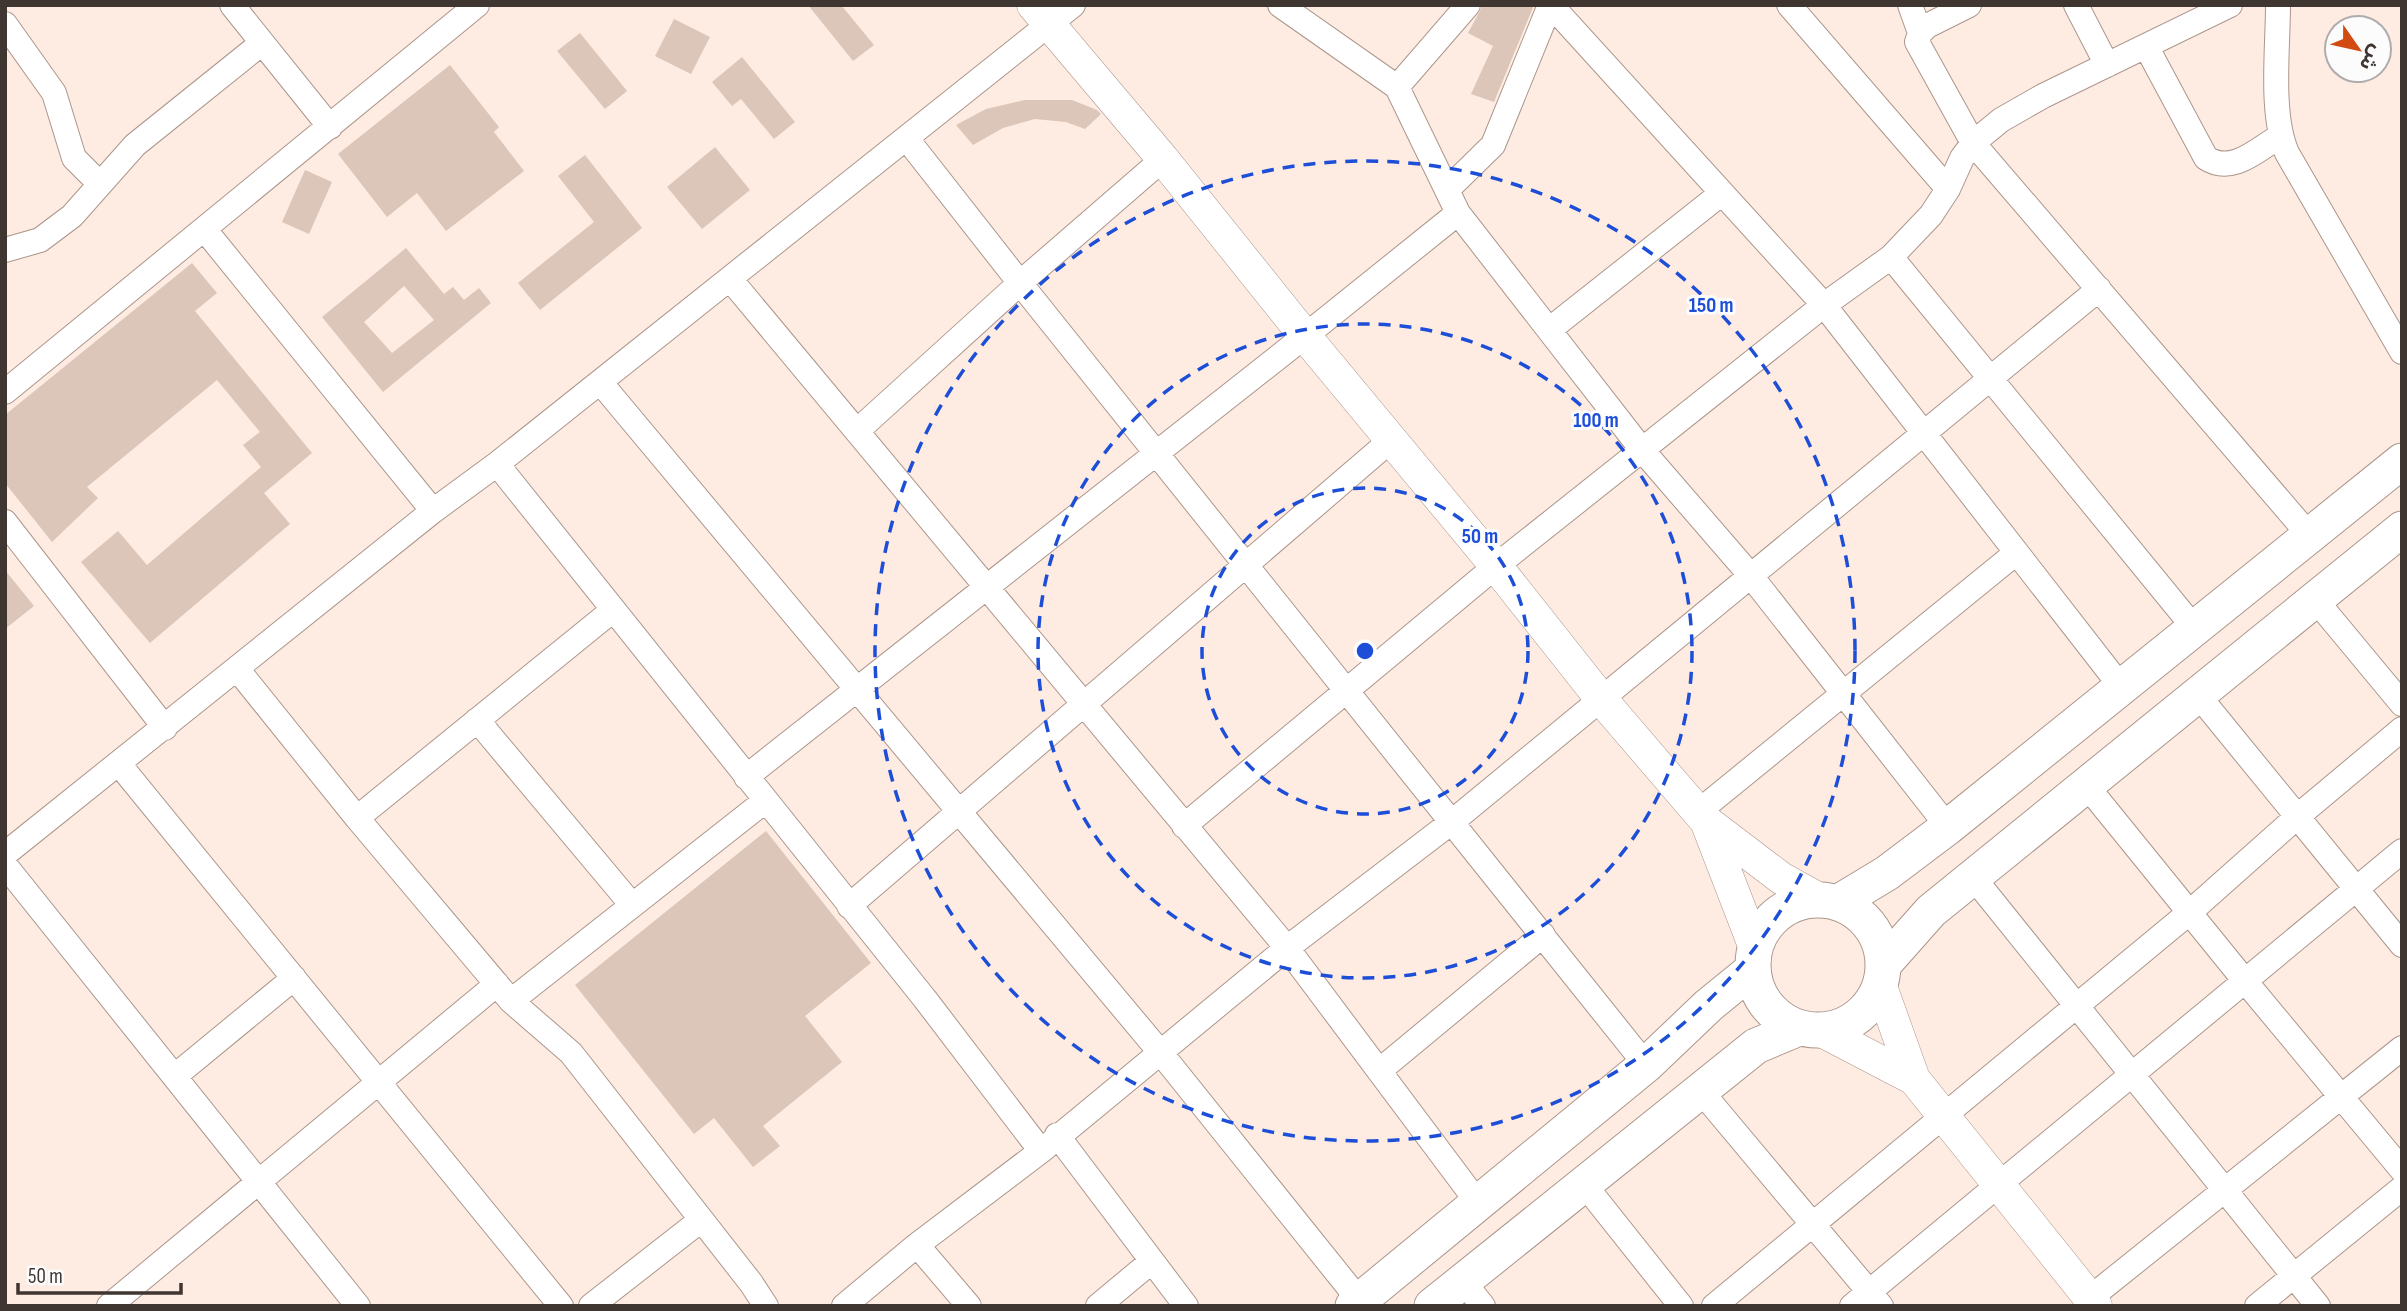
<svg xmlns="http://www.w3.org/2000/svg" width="2407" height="1311" viewBox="0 0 2407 1311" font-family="'Sofia Sans Condensed','Noto Sans Arabic',sans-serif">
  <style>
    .building { fill: #dcc6b9; fill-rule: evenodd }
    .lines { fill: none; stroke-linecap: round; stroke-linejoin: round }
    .minor-casing { stroke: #ac968b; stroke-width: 26 }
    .tertiary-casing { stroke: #ac968b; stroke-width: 33 }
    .secondary-casing { stroke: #ac968b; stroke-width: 37 }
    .minor { stroke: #fff; stroke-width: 24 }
    .tertiary { stroke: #fff; stroke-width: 32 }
    .secondary { stroke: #fff; stroke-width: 35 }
    .ring { fill: none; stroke: #1d4ed8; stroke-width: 3.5; stroke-dasharray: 12 9 }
    .centre { fill: #1d4ed8; stroke: #fcfcfc; stroke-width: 3.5 }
    .ring-label { font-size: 21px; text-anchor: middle; font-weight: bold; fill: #1d4ed8; stroke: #fcfcfc; stroke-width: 6; stroke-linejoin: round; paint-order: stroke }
  </style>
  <rect width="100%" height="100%" fill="#feebe1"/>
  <!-- building -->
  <path class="building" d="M808,5H841L874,45L853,61Z
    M1483,5H1534L1494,102L1471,94L1493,46L1468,33Z
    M674,19L710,37L691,74L655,56Z
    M580,33L627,91L605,109L557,51Z
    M742,57L795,122L774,139L741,99L732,106L712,82Z
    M450,65L499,127L494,132L524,171L446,231L417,193L387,217L338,154Z
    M1025,100H1072L1097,110L1101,114L1085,129L1066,122L1035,119L1003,128L973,145L956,125L986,109Z
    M715,147L750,190L702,229L667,187Z
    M585,155L642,228L540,310L518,283L594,222L558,176Z
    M305,170L332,182L309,234L282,222Z
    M406,248L444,294L453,287L464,300L479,288L491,303L383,392L322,317ZM404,286L434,320L392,353L364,322Z
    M192,263L217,293L195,311L312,453L264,493L290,524L150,643L81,562L118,531L147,565L261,467L243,445L260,432L217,380L87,487L98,498L52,542L5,483V415Z
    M5,570L34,606L5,629Z
    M766,831L871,963L805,1016L842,1062L763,1126L780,1146L753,1167L714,1118L694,1134L575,985Z"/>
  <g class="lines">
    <defs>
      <path id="minor" d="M232,5L330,127
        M1280,5L1397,87L1458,213L1643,451L1751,576L1948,827
        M1551,5L1824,305L2122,688
        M1789,5L1948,189
        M1910,5L1920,33L1917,42L1973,143L2310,536
        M2076,5L2107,65
        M2278,5C2278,49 2270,114 2287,153L2402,352
        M5,24L54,93L74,158L99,183
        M1920,33L1927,26L1969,5
        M2146,46L2206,158C2232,175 2257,150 2280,136
        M1397,87L1468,5
        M907,139L1020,283L1646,1065
        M1447,190L1493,145L1550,5
        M205,230L433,511
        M5,250L40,240L72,216L135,145L262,43
        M1891,257L2195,629
        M730,279L1287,948L1478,1203
        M1549,330L1722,193
        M600,382L1160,1052L1359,1300
        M5,392L477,5
        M857,431L1020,283L1163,159
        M497,464L925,999L1041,1151
        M5,522L165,728
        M2314,598L2402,704
        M238,670L357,818L511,1001L571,1053L751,1283L766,1306
        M2198,695L2402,945
        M477,720L632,905
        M119,764L561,1306
        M746,777L1305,336L1458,213
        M2086,785L2245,981L2402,1170
        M1698,812L2016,553
        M357,818L613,610
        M1184,826L1496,566L1824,305L1891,257L1931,215L1948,189L1962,158L1973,143L2001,120L2043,96L2230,5
        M5,854L433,511L497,464L1073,5
        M5,865L358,1306
        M1973,877L2318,1306
        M849,906L1391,440
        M511,1001L765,801
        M1379,1071L1543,935
        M175,1076L294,978
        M1700,1090L1881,1306
        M1057,1135L1186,1306
        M1584,1184L1681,1306
        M917,1245L969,1306
        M1463,1281L1483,1306
        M2090,1298L2402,1048
        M109,1306L497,984
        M591,1306L701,1220
        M844,1306L917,1245L1041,1151L1287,948L1453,821L2099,289
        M1098,1306L1152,1261
        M1714,1306L2190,912L2298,816L2402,729
        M1852,1306L2402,851
        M2257,1306L2402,1188"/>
      <path id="tertiary" d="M1033,5L1163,159L1305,336L1496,566L1602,700L1698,812L1706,821L1781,878L1819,899
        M1706,821L1755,948
        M1880,984L1914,1079L2096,1306
        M1820,1030L1914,1079"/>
      <path id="secondary" d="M1753 965a65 65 0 1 1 130 0a65 65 0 1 1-130 0Z
        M1839,902L1887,873L1948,827L2402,461
        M1884,964L1931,911L2402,529
        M1353,1306L1646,1065L1709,1005L1752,970
        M1432,1306L1756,1046L1799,1028"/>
    </defs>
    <!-- minor casing -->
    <use href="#minor" class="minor-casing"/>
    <!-- tertiary casing -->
    <use href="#tertiary" class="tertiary-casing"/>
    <!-- secondary casing -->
    <use href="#secondary" class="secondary-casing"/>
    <!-- minor -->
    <use href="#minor" class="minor"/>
    <!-- tertiary -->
    <use href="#tertiary" class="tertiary"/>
    <!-- secondary -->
    <use href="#secondary" class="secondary"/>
  </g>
  <!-- distance rings -->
  <g class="ring">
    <circle cx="1365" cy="651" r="163"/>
    <circle cx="1365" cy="651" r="327"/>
    <circle cx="1365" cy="651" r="490"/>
  </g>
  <circle cx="1365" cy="651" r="10" class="centre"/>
  <g class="ring-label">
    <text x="1711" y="312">150 m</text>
    <text x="1596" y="427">100 m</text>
    <text x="1480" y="543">50 m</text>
  </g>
  <!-- border -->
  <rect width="2407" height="1311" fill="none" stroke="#3f3531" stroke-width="14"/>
  <!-- north arrow -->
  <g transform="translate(2358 49) rotate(124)"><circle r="33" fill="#fcfcfc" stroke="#b0acab" stroke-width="2"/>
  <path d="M0-5L12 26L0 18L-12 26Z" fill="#d14b12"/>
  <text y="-10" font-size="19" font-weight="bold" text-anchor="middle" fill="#3f3531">ش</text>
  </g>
  <!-- scale -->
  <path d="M18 1283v10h163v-10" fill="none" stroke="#3f3531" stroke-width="3.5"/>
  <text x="28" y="1283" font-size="21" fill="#3f3531" stroke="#fcfcfc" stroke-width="5" paint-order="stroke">50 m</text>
</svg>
